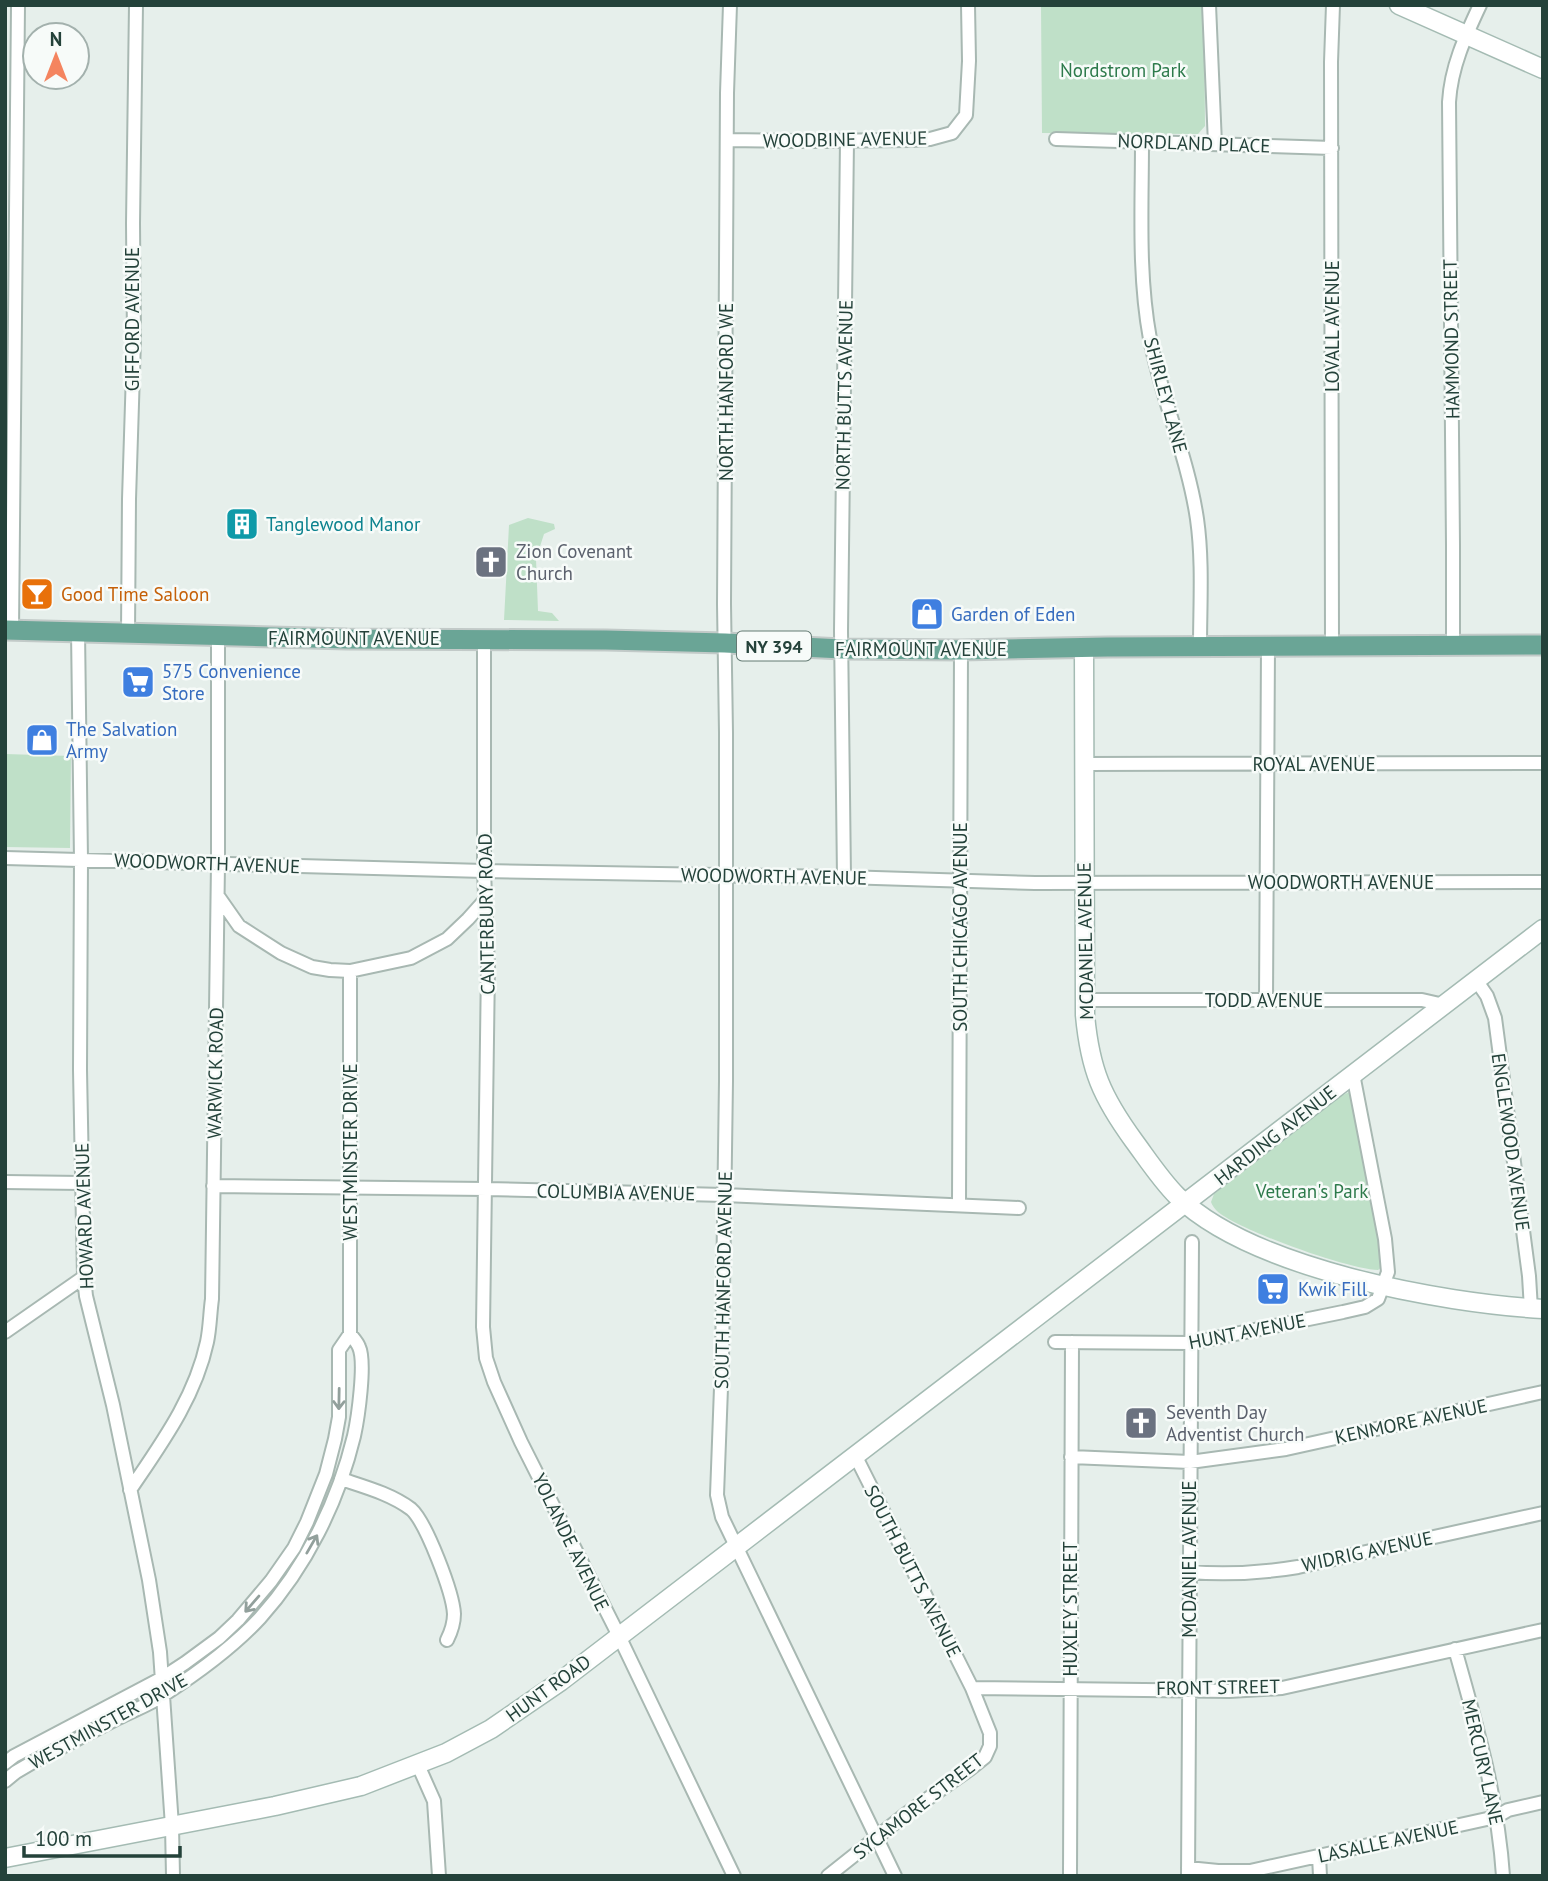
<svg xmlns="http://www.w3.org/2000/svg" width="1548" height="1881" viewBox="0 0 1548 1881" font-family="'PT Sans',sans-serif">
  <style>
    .green { fill: #bfe0c8 }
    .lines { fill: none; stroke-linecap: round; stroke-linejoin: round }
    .street-casing { stroke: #a8b8b2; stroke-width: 16 }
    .secondary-casing { stroke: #a4bbb3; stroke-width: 21 }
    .primary-casing { stroke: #c2cac8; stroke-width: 23 }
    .street { stroke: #fff; stroke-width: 12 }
    .secondary { stroke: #fff; stroke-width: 18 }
    .primary { stroke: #6aa596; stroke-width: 19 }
    .oneway { stroke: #92a09c }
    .labels { text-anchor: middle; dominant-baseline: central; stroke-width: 5; stroke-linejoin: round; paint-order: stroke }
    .shield { fill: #f7fbf9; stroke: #637a73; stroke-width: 2 }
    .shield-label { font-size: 18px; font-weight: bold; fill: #24423a }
    .park-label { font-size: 19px; fill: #2d7a4b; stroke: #f7fbf9 }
    .street-label { font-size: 19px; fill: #24423a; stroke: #f7fbf9 }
    .culture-label { font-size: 19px; fill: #0d838f; stroke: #f7fbf9; text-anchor: start }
    .worship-label { font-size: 19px; fill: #5b616d; stroke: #f7fbf9; text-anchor: start }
    .food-label { font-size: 19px; fill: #c56008; stroke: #f7fbf9; text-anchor: start }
    .shop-label { font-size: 19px; fill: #366cbe; stroke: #f7fbf9; text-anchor: start }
  </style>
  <rect width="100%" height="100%" fill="#e6efeb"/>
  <!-- green -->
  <path class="green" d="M1041,5H1204L1205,126L1198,134L1042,133Z
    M528,518L554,524L555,529L544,534L536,559L538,611L552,613L559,621L504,620L509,525Z
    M5,754L71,756L70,848L5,847Z
    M1351,1091L1383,1251L1382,1267L1378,1270C1350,1270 1238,1230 1217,1211C1215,1209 1212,1205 1211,1202L1214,1194L1341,1096Z"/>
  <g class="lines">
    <defs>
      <path id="street" d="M730,5L727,93L724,604L726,733V1081L722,1361L717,1495L722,1517L895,1876
        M1209,5L1215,144
        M1056,139L1332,148
        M727,140L795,141L911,140L930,139L952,133L966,115L969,61L968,5
        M1142,142C1142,208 1138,274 1150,339C1162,400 1188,458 1197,519C1203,561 1200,605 1200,647
        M12,630L18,5
        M78,631L81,860L80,1070L84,1277L86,1296L113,1405L149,1580L160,1652L172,1826L173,1876
        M128,634L129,499L134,340L133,223L136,5
        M484,638V871L488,967L483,1327L486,1358L494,1382L521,1442L619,1636L734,1876
        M1453,645V545L1449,102C1451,67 1465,37 1480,5
        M1332,647L1331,62L1333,5
        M1085,764L1543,763
        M5,858L484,871L844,877L1035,883L1543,882
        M844,877L841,631L847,141
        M218,896L239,926L281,953L312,967L330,970L350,971L411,958L447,939L468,919L485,900
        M1476,980L1487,996L1495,1018L1529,1276L1531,1309
        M1083,1000H1422L1444,1005
        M1266,1000L1268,646
        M5,1182L81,1183
        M213,1186L486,1189L724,1195L1019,1208
        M959,1204L961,650
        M5,1332L84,1277
        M1055,1342L1191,1343L1343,1312L1365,1307L1378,1299L1388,1272L1385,1239L1353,1074
        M1071,1457L1190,1462L1286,1449L1543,1392
        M341,1479C365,1487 391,1494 411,1509C426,1522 453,1593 454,1614C454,1623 451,1632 447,1640
        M130,1490C161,1444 195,1398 207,1342C210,1328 210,1313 212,1299L218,864V636
        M1189,1572C1226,1575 1262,1573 1298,1567L1543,1513
        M1455,1649C1476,1723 1498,1799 1503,1876
        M972,1688L1229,1691L1282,1688L1543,1630
        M5,1763L14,1756L162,1678L185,1663L219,1638L238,1620L271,1581L294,1548L307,1522L326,1474L335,1439L339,1417V1350L350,1334V971
        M418,1765L434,1801L439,1876
        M5,1781L16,1772L33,1762C61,1747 90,1733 118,1718C134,1710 151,1704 165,1694C199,1672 233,1647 260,1618C306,1567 338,1502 354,1436C358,1418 366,1362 359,1347C357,1342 353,1338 350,1334
        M1319,1856L1320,1876
        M1188,1868L1218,1871H1250L1496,1817L1508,1810L1543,1802
        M828,1876L906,1814L970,1769L985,1757L990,1746V1733L972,1688L855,1455
        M1070,1876L1072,1342
        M1188,1876L1192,1242"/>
      <path id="secondary" d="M1399,5L1543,69
        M1084,648L1085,1015C1090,1070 1102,1097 1134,1141C1148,1160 1161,1180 1177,1196C1252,1269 1441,1303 1543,1309
        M5,1858L275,1806L361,1786L446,1753L491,1729L561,1681L1543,929"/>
      <path id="primary" d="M5,630L347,639L606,640L725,643L842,649L961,650L1107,647L1543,645"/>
    </defs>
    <!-- street casing -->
    <use href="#street" class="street-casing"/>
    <!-- secondary casing -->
    <use href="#secondary" class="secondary-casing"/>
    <!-- primary casing -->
    <use href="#primary" class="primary-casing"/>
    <!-- street -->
    <use href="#street" class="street"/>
    <!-- secondary -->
    <use href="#secondary" class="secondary"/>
    <!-- primary -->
    <use href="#primary" class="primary"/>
  </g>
  <!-- one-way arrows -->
  <defs><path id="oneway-shaft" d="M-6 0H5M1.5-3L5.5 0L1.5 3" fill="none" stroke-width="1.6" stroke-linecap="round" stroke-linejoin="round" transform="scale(1.75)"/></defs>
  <g class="oneway">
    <use href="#oneway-shaft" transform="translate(339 1399) rotate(91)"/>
    <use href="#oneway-shaft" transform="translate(312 1544) rotate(-60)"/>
    <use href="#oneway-shaft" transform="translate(252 1604) rotate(131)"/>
  </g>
  <!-- icons -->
  <defs>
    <symbol id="building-square" viewBox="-11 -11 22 22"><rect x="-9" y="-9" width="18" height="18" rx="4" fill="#0f9aa8" stroke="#f7fbf9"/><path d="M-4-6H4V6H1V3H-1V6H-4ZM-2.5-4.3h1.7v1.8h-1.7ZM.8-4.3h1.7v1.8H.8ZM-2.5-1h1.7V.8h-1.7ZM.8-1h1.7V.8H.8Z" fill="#fff"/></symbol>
    <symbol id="church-square" viewBox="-11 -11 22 22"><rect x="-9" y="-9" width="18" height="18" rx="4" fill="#6b7280" stroke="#f7fbf9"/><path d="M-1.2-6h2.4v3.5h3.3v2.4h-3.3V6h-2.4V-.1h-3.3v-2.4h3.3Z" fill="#fff"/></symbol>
    <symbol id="bar-square" viewBox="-11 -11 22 22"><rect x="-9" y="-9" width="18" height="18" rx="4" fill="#e8710a" stroke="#f7fbf9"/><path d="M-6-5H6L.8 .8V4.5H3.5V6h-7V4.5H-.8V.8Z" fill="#fff"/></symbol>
    <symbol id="shop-square" viewBox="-11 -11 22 22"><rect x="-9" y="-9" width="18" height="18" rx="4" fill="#3f7fe0" stroke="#f7fbf9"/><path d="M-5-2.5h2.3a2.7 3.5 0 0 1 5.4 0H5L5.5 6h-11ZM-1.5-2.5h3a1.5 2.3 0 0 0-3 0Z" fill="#fff"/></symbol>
    <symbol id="supermarket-square" viewBox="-11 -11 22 22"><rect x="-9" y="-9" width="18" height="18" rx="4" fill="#3f7fe0" stroke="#f7fbf9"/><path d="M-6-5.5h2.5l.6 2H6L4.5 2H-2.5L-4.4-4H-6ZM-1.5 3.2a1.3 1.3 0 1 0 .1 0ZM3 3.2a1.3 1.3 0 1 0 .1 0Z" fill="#fff"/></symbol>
  </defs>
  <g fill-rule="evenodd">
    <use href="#building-square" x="223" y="505" width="38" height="38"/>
    <use href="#church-square" x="472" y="543" width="38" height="38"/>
    <use href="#bar-square" x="18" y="575" width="38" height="38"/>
    <use href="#shop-square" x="908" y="595" width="38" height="38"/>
    <use href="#supermarket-square" x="119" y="663" width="38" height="38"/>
    <use href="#shop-square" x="23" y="721" width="38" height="38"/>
    <use href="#supermarket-square" x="1254" y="1270" width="38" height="38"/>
    <use href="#church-square" x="1122" y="1404" width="38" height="38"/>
  </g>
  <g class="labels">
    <!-- shield labels -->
    <rect class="shield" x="737" y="631.5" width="74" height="29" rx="5"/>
    <g class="shield-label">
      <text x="774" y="646">NY 394</text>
    </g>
    <!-- park labels -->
    <g class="park-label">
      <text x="1123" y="70">Nordstrom Park</text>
      <text x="1312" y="1191">Veteran's Park</text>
    </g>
    <!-- street labels -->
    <g class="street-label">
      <text transform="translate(845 139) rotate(-1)">WOODBINE AVENUE</text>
      <text transform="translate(1194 143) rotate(2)">NORDLAND PLACE</text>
      <text transform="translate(132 319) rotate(-90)">GIFFORD AVENUE</text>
      <text transform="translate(1332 326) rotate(-90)">LOVALL AVENUE</text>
      <text transform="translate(1451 339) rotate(-91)">HAMMOND STREET</text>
      <text transform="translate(726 392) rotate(-90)">NORTH HANFORD WE</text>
      <text transform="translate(844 395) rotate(-89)">NORTH BUTTS AVENUE</text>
      <text transform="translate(1166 395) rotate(75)">SHIRLEY LANE</text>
      <text x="354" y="638">FAIRMOUNT AVENUE</text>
      <text x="921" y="649">FAIRMOUNT AVENUE</text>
      <text x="1314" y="764">ROYAL AVENUE</text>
      <text transform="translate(207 863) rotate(2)">WOODWORTH AVENUE</text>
      <text transform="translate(774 876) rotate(1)">WOODWORTH AVENUE</text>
      <text x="1341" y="882">WOODWORTH AVENUE</text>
      <text transform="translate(486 914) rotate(-91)">CANTERBURY ROAD</text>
      <text transform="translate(960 927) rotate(-90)">SOUTH CHICAGO AVENUE</text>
      <text transform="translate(1085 941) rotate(-91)">MCDANIEL AVENUE</text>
      <text x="1264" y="1000">TODD AVENUE</text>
      <text transform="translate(215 1073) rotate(-89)">WARWICK ROAD</text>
      <text transform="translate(1275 1135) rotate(-38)">HARDING AVENUE</text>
      <text transform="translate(1511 1142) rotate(82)">ENGLEWOOD AVENUE</text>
      <text transform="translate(350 1152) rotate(-90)">WESTMINSTER DRIVE</text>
      <text transform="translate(616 1192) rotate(1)">COLUMBIA AVENUE</text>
      <text transform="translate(84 1216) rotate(-92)">HOWARD AVENUE</text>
      <text transform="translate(723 1280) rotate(-89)">SOUTH HANFORD AVENUE</text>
      <text transform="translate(1247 1331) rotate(-11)">HUNT AVENUE</text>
      <text transform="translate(1411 1421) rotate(-12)">KENMORE AVENUE</text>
      <text transform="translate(571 1542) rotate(64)">YOLANDE AVENUE</text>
      <text transform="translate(1367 1551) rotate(-12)">WIDRIG AVENUE</text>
      <text transform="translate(1189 1559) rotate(-90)">MCDANIEL AVENUE</text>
      <text transform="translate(913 1571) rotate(63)">SOUTH BUTTS AVENUE</text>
      <text transform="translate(1070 1609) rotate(-90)">HUXLEY STREET</text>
      <text transform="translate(1218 1687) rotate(-1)">FRONT STREET</text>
      <text transform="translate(548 1688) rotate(-36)">HUNT ROAD</text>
      <text transform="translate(108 1721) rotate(-29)">WESTMINSTER DRIVE</text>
      <text transform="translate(1483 1762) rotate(77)">MERCURY LANE</text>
      <text transform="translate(918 1806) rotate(-38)">SYCAMORE STREET</text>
      <text transform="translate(1388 1841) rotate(-12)">LASALLE AVENUE</text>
    </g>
    <!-- culture labels -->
    <g class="culture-label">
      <text x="266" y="524">Tanglewood Manor</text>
    </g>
    <!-- worship labels -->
    <g class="worship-label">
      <text x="516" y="551">Zion Covenant<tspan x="516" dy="22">Church</tspan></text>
      <text x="1166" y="1412">Seventh Day<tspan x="1166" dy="22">Adventist Church</tspan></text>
    </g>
    <!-- food labels -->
    <g class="food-label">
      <text x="61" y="594">Good Time Saloon</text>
    </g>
    <!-- shop labels -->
    <g class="shop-label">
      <text x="951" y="614">Garden of Eden</text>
      <text x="162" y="671">575 Convenience<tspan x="162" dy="22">Store</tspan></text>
      <text x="66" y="729">The Salvation<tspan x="66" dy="22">Army</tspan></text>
      <text x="1298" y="1289">Kwik Fill</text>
    </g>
  </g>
  <!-- border -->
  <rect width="1548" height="1881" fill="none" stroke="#24423a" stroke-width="14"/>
  <!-- north arrow -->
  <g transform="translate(56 56)"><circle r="33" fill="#f7fbf9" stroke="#a3b1ad" stroke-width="2"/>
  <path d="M0-5L12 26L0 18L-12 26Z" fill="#f4845f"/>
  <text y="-10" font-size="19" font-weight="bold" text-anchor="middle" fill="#24423a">N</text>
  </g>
  <!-- scale -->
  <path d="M24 1846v10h156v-10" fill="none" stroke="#24423a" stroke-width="3.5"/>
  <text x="35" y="1846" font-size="21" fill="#24423a" stroke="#f7fbf9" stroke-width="5" paint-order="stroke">100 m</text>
</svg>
